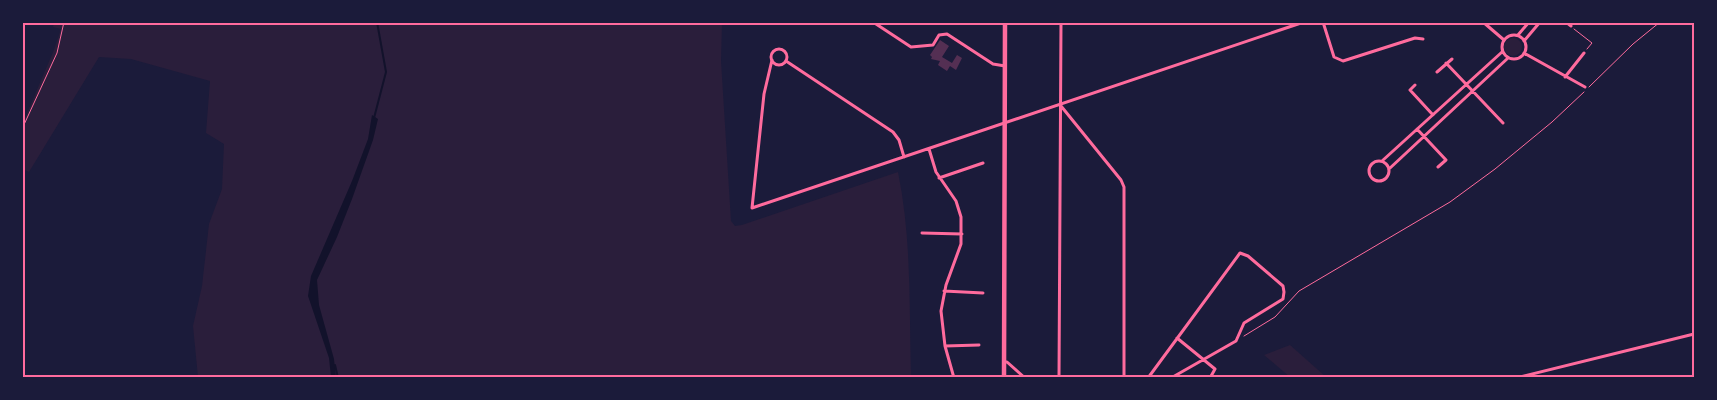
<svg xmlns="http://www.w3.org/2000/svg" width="1717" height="400" viewBox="0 0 1717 400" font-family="Figtree,sans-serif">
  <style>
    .green { fill: #2a1e3b }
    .water { fill: #12122b }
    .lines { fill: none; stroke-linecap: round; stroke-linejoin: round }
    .stream { stroke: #12122b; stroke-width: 2 }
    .building { fill: #542f53 }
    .path { stroke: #ff6b9d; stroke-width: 1 }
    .minor { stroke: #ff6b9d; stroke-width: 3 }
    .secondary { stroke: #ff6b9d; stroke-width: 4.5 }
    .neatline { fill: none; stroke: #ff6b9d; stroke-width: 2 }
  </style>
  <rect width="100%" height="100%" fill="#1b1b3a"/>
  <!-- green -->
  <path class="green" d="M54,23H722L721,61L731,221L735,226L742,225L898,172C912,240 909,309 911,377H198L193,326L202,286L209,224L222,189L224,144L206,133L210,81L131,59L99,57L29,172L23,169L22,125L54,50L61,29L53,27Z
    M1504 47a9 9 0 1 1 18 0a9 9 0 1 1-18 0Z
    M1290,345L1326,377H1290L1264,355Z"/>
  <!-- water -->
  <path class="water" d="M372,115L378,119L373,140L352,199L337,237L317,280L319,305L334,359L336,377H331L329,358L308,296L311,276L352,181L368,139Z"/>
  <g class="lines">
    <!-- stream -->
    <path class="stream" d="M374,118L386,72L377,22
      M335,365L338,378"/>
  </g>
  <!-- building -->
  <path class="building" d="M940,40L949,46L942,57L952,63L957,55L962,58L956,70L950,66L947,71L938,65L940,61L931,59L932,57L930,55Z"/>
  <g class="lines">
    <!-- path -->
    <path class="path" d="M1574,29L1592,43L1587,49
      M1589,87L1633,44L1660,22
      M22,129L57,53L64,22
      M1244,336L1275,317L1299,291L1450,202L1495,169L1552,122L1584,92"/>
    <!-- minor -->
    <path class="minor" d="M873,22L911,47L933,45L939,35L947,34L993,64L1005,66
      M1323,22L1334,57L1343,61L1415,38L1423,39
      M1483,22L1504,40
      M1566,22L1571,26
      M1502 47a12 12 0 1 1 24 0a12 12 0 1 1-24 0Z
      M1518,35L1529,22
      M1524,41L1540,22
      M771 57a8 8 0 1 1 16 0a8 8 0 1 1-16 0Z
      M1524,53L1585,87
      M772,60L764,94L752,208L1304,22
      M786,61L893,132L899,140L904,157
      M1446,63L1503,123
      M1437,72L1452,59
      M1565,77L1584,53
      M1415,85L1410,90L1433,115
      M1061,106L1121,180L1124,187V378
      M1417,129L1446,160L1438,167
      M929,149L936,172L956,201L961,217V244L946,285L941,311L945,346L979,345
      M1382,161L1502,52
      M1369 171a10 10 0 1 1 20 0a10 10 0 1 1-20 0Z
      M1389,169L1508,58
      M939,178L983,163
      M922,233L962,234
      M944,291L983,293
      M1177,338L1215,369L1210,378
      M945,346L954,378
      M1004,362H1007L1025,378
      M1059,378L1061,22
      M1148,378L1240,253L1248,256L1283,286L1284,292L1283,299L1244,323L1236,341L1171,378
      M1516,378L1694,334"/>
    <!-- secondary -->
    <path class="secondary" d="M1004,378L1005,22"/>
  </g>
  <!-- border -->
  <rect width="1717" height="400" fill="none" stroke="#1b1b3a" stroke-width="48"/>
  <rect x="24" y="24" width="1669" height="352" class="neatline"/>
</svg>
